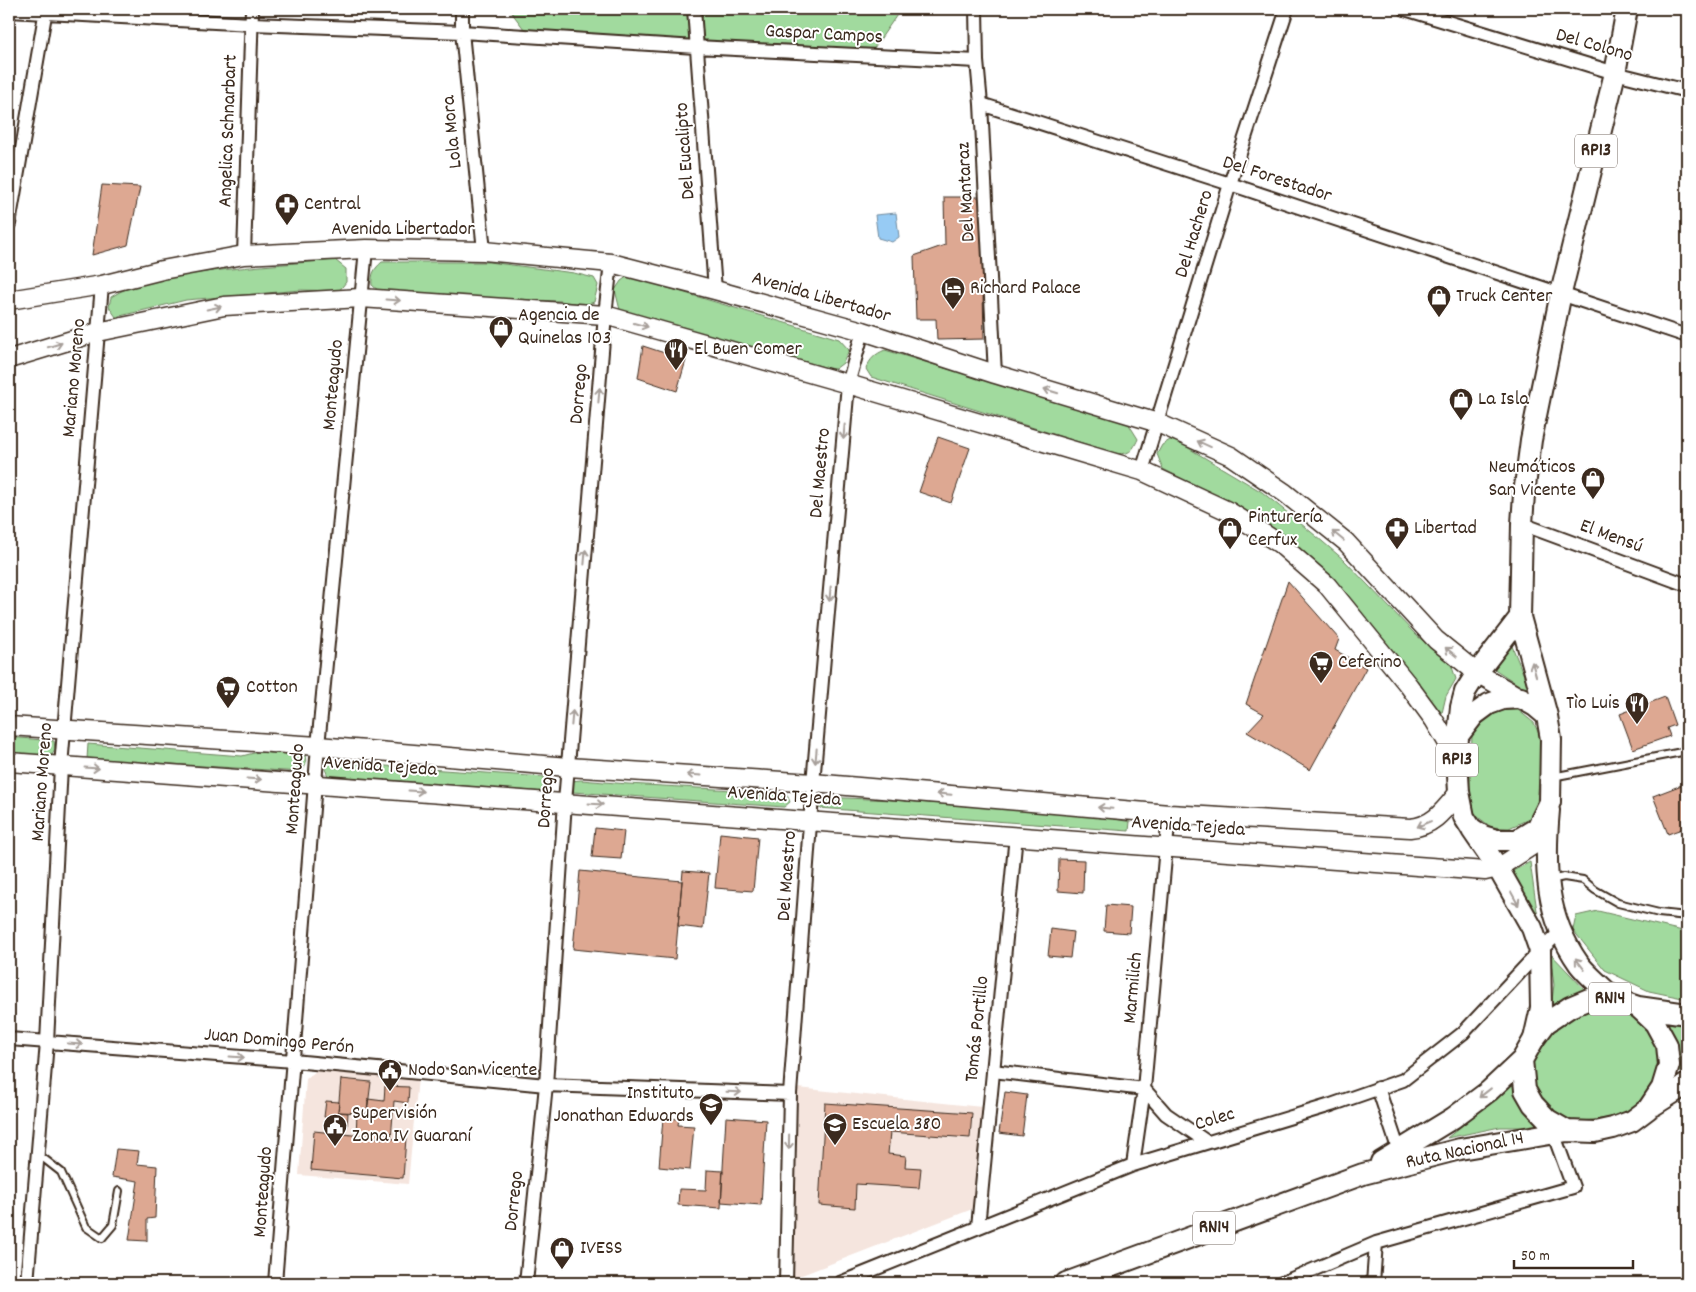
<svg xmlns="http://www.w3.org/2000/svg" width="1696" height="1292" viewBox="0 0 1696 1292" font-family="Dekko,sans-serif">
  <style>
    .built { fill: #f5e5de }
    .green { fill: #a1da9e; stroke: #6e825e }
    .water { fill: #97cbf4; stroke: #728b9e }
    .building { fill: #dda892; stroke: #3b2a1e }
    .lines { fill: none; stroke-linecap: round; stroke-linejoin: round }
    .service-casing { stroke: #3b2a1e; stroke-width: 10 }
    .minor-casing { stroke: #3b2a1e; stroke-width: 16 }
    .secondary-casing { stroke: #3b2a1e; stroke-width: 21 }
    .primary-casing { stroke: #3b2a1e; stroke-width: 24 }
    .trunk-casing { stroke: #3b2a1e; stroke-width: 24 }
    .service { stroke: #fff; stroke-width: 6 }
    .minor { stroke: #fff; stroke-width: 12 }
    .secondary { stroke: #fff; stroke-width: 18 }
    .primary { stroke: #fff; stroke-width: 20 }
    .trunk { stroke: #fff; stroke-width: 20 }
    .oneway { stroke: #a79f9a }
    .labels { text-anchor: middle; dominant-baseline: central; stroke-width: 4; stroke-linejoin: round; paint-order: stroke }
    .shield { fill: #fff; stroke: #766a62; stroke-width: 1 }
    .shield-label { font-size: 19px; font-weight: bold; fill: #3b2a1e }
    .street-label { font-size: 20px; fill: #3b2a1e; stroke: #fff }
    .poi-label { font-size: 20px; fill: #3b2a1e; stroke: #fff; text-anchor: start }
  </style>
  <rect width="100%" height="100%" fill="#fff"/>
  <filter id="ink" filterUnits="userSpaceOnUse"><feTurbulence type="fractalNoise" baseFrequency=".02" numOctaves="2"/><feDisplacementMap in="SourceGraphic" scale="10" xChannelSelector="R" yChannelSelector="G"/><feConvolveMatrix kernelMatrix="1 2 1 2 8 2 1 2 1" color-interpolation-filters="sRGB"/></filter>
  <g filter="url(#ink)">
    <!-- built -->
    <path class="built" d="M316,1071L418,1078L408,1184L299,1175L306,1079Z
      M798,1088L982,1107L975,1208L794,1278Z"/>
    <!-- green -->
    <path class="green" d="M509,9H901L872,51L806,48L524,29Z
      M335,260L346,269V282L339,291L301,290L186,300L116,317L109,307L111,297C134,282 163,278 191,274C238,267 287,264 335,260Z
      M382,262H488L574,273L594,278L598,285L594,302L585,305L561,301L413,296L380,292L372,285C371,274 374,269 382,262Z
      M628,276L839,339L849,350L843,363L835,369L828,368L631,314L620,310L615,290L621,281Z
      M885,350L1128,423L1138,439C1132,452 1129,455 1114,453L871,377L866,369C870,359 875,354 885,350Z
      M1170,440L1180,443L1262,492L1316,536L1344,560L1416,635L1451,664L1456,679L1446,696L1442,713L1304,552L1259,517L1163,469L1157,454L1162,445Z
      M1510,641L1531,693L1493,668Z
      M1499,710H1518L1534,723L1542,741L1537,804L1529,819L1509,828L1491,827L1474,814L1469,798L1472,736L1486,719Z
      M9,737L54,741L55,749L51,757L9,754Z
      M88,744L242,756L258,752L305,755L306,764L302,772L87,759Z
      M328,762L544,777L549,787L546,792L328,776L325,769Z
      M581,780L628,784L786,793L790,802L784,807L573,792L570,787L571,781Z
      M820,797L893,800L1106,817L1130,822L1129,831L819,808Z
      M1530,862L1538,918L1507,874Z
      M1598,911L1687,932V999L1649,991L1605,970L1573,930L1576,916Z
      M1550,953L1588,993L1551,1008L1554,985Z
      M1605,1005L1632,1013L1653,1031L1660,1056L1656,1077L1645,1095L1632,1108L1616,1117L1576,1122L1554,1113L1540,1097L1530,1076L1533,1054L1546,1030L1573,1011Z
      M1667,1023L1687,1026V1067L1678,1073V1045Z
      M1517,1080L1524,1111L1541,1127H1500L1447,1138Z"/>
    <!-- water -->
    <path class="water" d="M896,213L899,237L892,242L878,238L875,215Z"/>
    <!-- building -->
    <path class="building" d="M102,185L140,187L128,245L92,255Z
      M944,197H981L984,339L937,340L936,319H916L914,256L945,245Z
      M643,346L686,360L677,391L638,378Z
      M938,437L970,448L951,503L919,492Z
      M1288,581L1339,639L1335,650L1366,668L1310,770L1247,732L1264,714L1246,704Z
      M1665,697L1675,725L1667,728L1670,736L1633,749L1620,714Z
      M1687,783V827L1668,834L1653,796Z
      M595,828L624,831L621,859L592,857Z
      M720,833L758,837L753,891L715,888Z
      M1059,859L1084,860L1083,893L1058,891Z
      M580,871L682,881L675,959L573,949Z
      M683,871L709,873L703,929L678,926Z
      M1106,905L1131,907L1129,933L1104,931Z
      M1051,929L1073,932L1070,958L1048,956Z
      M341,1079L371,1082L367,1113L338,1112Z
      M385,1086L409,1087L408,1103L394,1101L391,1139L356,1136L357,1113H367L368,1099L384,1101Z
      M1005,1092L1027,1095L1022,1136L999,1133Z
      M326,1101L339,1102L338,1112L348,1113L347,1127L330,1125V1118L324,1117Z
      M825,1103L972,1113L970,1138L890,1132L888,1154L906,1156L905,1167L921,1168L919,1188L856,1184L855,1208L819,1205Z
      M726,1117L766,1120L761,1205L721,1202Z
      M663,1118L679,1119L678,1125L694,1126L690,1170L659,1167Z
      M314,1131L391,1139L406,1138L403,1178L311,1170Z
      M116,1149L139,1151L137,1164L157,1166L155,1218L147,1219V1241L129,1240L138,1181L112,1177Z
      M707,1170L723,1171L721,1208L678,1205L679,1189L706,1190Z"/>
    <g class="lines">
      <defs>
        <path id="service" d="M1552,777L1687,751
          M1550,880L1564,877L1583,880L1595,890L1618,903L1659,913L1687,916
          M38,1154L61,1172L86,1227L102,1238L113,1225L119,1191"/>
        <path id="minor" d="M462,9V32L484,251
          M694,9L715,290
          M976,9L977,61L981,104L995,374
          M1405,9L1615,73L1687,91
          M9,11L252,24L462,32L696,47L977,61
          M981,104L1230,184L1687,336
          M9,224L46,9
          M244,255L252,9
          M1142,471L1230,184L1287,9
          M1522,524L1687,585
          M9,1039L293,1061L546,1085L790,1094
          M993,1071L1144,1089L1166,1114L1207,1142
          M1378,1088L1399,1151
          M1133,1165L1144,1089L1169,814
          M978,1227L1016,835
          M27,1283L47,1042L61,766L102,285
          M275,1283L318,746L366,249
          M526,1283L546,1085L565,802L605,315L611,263
          M786,1283L790,1094L813,783L848,384L863,331
          M840,1283L1133,1165L1331,1105L1403,1080L1463,1033L1540,951L1560,932
          M1282,1283L1376,1243L1573,1187L1551,1127
          M1373,1283L1376,1243"/>
        <path id="secondary" d="M9,300L102,285L162,270L244,255L366,249L484,251L611,263L715,290L863,331L995,374L1158,423L1231,456L1285,493L1346,542L1436,640L1477,673L1521,698
          M9,359L98,332L224,306L361,298L605,315L848,384L1142,471L1230,512L1280,544L1327,585L1409,686L1434,720L1457,759
          M9,726L318,746L568,767L813,783L1169,814L1410,828C1434,826 1445,809 1459,792
          M9,762L1485,871L1498,868L1547,836"/>
        <path id="primary" d="M1521,698L1535,706L1547,716L1551,739L1550,802L1537,828L1517,840H1497L1483,836L1471,828L1464,817L1459,792L1457,759L1458,736L1474,715L1489,704L1503,699Z
          M1547,716L1520,617L1522,524L1524,494L1531,440L1561,293L1615,73L1627,9
          M1458,736L1461,707L1465,692L1477,673L1520,617
          M1549,810C1544,866 1545,916 1579,964C1588,976 1603,987 1614,999
          M1472,830L1498,868L1532,928L1540,951L1541,1008L1534,1039"/>
        <path id="trunk" d="M1589,999H1614L1638,1007L1655,1023L1667,1045L1669,1065L1662,1088L1648,1109L1632,1121L1613,1128L1595,1132L1567,1131L1548,1120L1533,1104L1525,1090L1522,1060L1534,1039L1546,1023L1570,1007Z
          M1638,1007L1687,1014
          M1654,1105L1687,1084
          M1381,1162L1453,1118L1489,1091L1522,1060
          M1066,1283L1363,1174L1460,1149L1567,1131"/>
      </defs>
      <!-- service casing -->
      <use href="#service" class="service-casing"/>
      <!-- minor casing -->
      <use href="#minor" class="minor-casing"/>
      <!-- secondary casing -->
      <use href="#secondary" class="secondary-casing"/>
      <!-- primary casing -->
      <use href="#primary" class="primary-casing"/>
      <!-- trunk casing -->
      <use href="#trunk" class="trunk-casing"/>
      <!-- service -->
      <use href="#service" class="service"/>
      <!-- minor -->
      <use href="#minor" class="minor"/>
      <!-- secondary -->
      <use href="#secondary" class="secondary"/>
      <!-- primary -->
      <use href="#primary" class="primary"/>
      <!-- trunk -->
      <use href="#trunk" class="trunk"/>
    </g>
    <!-- one-way arrows -->
    <defs><path id="oneway-shaft" d="M-6 0H5M1.5-3L5.5 0L1.5 3" fill="none" stroke-width="1.6" stroke-linecap="round" stroke-linejoin="round" transform="scale(1.25)"/></defs>
    <g class="oneway">
      <use href="#oneway-shaft" transform="translate(393 300) rotate(4)"/>
      <use href="#oneway-shaft" transform="translate(214 308) rotate(-12)"/>
      <use href="#oneway-shaft" transform="translate(641 325) rotate(16)"/>
      <use href="#oneway-shaft" transform="translate(55 345) rotate(-17)"/>
      <use href="#oneway-shaft" transform="translate(1051 391) rotate(-163)"/>
      <use href="#oneway-shaft" transform="translate(599 395) rotate(-85)"/>
      <use href="#oneway-shaft" transform="translate(844 432) rotate(95)"/>
      <use href="#oneway-shaft" transform="translate(1204 444) rotate(-156)"/>
      <use href="#oneway-shaft" transform="translate(1338 536) rotate(-141)"/>
      <use href="#oneway-shaft" transform="translate(585 557) rotate(-85)"/>
      <use href="#oneway-shaft" transform="translate(830 594) rotate(95)"/>
      <use href="#oneway-shaft" transform="translate(1451 652) rotate(-141)"/>
      <use href="#oneway-shaft" transform="translate(1534 669) rotate(-106)"/>
      <use href="#oneway-shaft" transform="translate(572 718) rotate(-85)"/>
      <use href="#oneway-shaft" transform="translate(816 756) rotate(95)"/>
      <use href="#oneway-shaft" transform="translate(92 768) rotate(4)"/>
      <use href="#oneway-shaft" transform="translate(694 775) rotate(-176)"/>
      <use href="#oneway-shaft" transform="translate(254 779) rotate(4)"/>
      <use href="#oneway-shaft" transform="translate(416 791) rotate(4)"/>
      <use href="#oneway-shaft" transform="translate(944 794) rotate(-175)"/>
      <use href="#oneway-shaft" transform="translate(596 804) rotate(4)"/>
      <use href="#oneway-shaft" transform="translate(1105 808) rotate(-175)"/>
      <use href="#oneway-shaft" transform="translate(1424 824) rotate(157)"/>
      <use href="#oneway-shaft" transform="translate(1515 899) rotate(61)"/>
      <use href="#oneway-shaft" transform="translate(1580 964) rotate(-128)"/>
      <use href="#oneway-shaft" transform="translate(75 1044) rotate(4)"/>
      <use href="#oneway-shaft" transform="translate(237 1057) rotate(4)"/>
      <use href="#oneway-shaft" transform="translate(734 1092) rotate(2)"/>
      <use href="#oneway-shaft" transform="translate(1485 1093) rotate(142)"/>
      <use href="#oneway-shaft" transform="translate(789 1142) rotate(91)"/>
    </g>
  </g>
  <!-- icons -->
  <defs>
    <symbol id="pharmacy-pin" viewBox="-11 -11 22 30"><path d="M0 17L-7.5 6A9.5 9.5 0 1 1 7.5 6Z" fill="#3b2a1e" stroke="#fff"/><path d="M-2-6h4v4h4v4h-4v4h-4v-4h-4v-4h4Z" fill="#fff"/></symbol>
    <symbol id="hotel-pin" viewBox="-11 -11 22 30"><path d="M0 17L-7.5 6A9.5 9.5 0 1 1 7.5 6Z" fill="#3b2a1e" stroke="#fff"/><path d="M-6-4.5h1.5V1H6V5H4.5V3h-9V5H-6ZM-4 0a1.8 1.8 0 1 1 3.6 0ZM.5 0V-2.5h3Q6-2.5 6 0Z" fill="#fff"/></symbol>
    <symbol id="shop-pin" viewBox="-11 -11 22 30"><path d="M0 17L-7.5 6A9.5 9.5 0 1 1 7.5 6Z" fill="#3b2a1e" stroke="#fff"/><path d="M-5-2.5h2.3a2.7 3.5 0 0 1 5.4 0H5L5.5 6h-11ZM-1.5-2.5h3a1.5 2.3 0 0 0-3 0Z" fill="#fff"/></symbol>
    <symbol id="restaurant-pin" viewBox="-11 -11 22 30"><path d="M0 17L-7.5 6A9.5 9.5 0 1 1 7.5 6Z" fill="#3b2a1e" stroke="#fff"/><path d="M-5-6h1v4h1v-4h1v4h1v-4h1v5L-1.5 .5V6h-2V.5L-5-1ZM5-6V6H3V1.5H1.5Q1.5-4 5-6Z" fill="#fff"/></symbol>
    <symbol id="supermarket-pin" viewBox="-11 -11 22 30"><path d="M0 17L-7.5 6A9.5 9.5 0 1 1 7.5 6Z" fill="#3b2a1e" stroke="#fff"/><path d="M-6-5.5h2.5l.6 2H6L4.5 2H-2.5L-4.4-4H-6ZM-1.5 3.2a1.3 1.3 0 1 0 .1 0ZM3 3.2a1.3 1.3 0 1 0 .1 0Z" fill="#fff"/></symbol>
    <symbol id="civic-pin" viewBox="-11 -11 22 30"><path d="M0 17L-7.5 6A9.5 9.5 0 1 1 7.5 6Z" fill="#3b2a1e" stroke="#fff"/><path d="M-.6-6.5H3V-4.5H.6V-3L4-1V1h2V6H-6V1h2V-1L-.6-3ZM-1.2 2.5V6h2.4V2.5Z" fill="#fff"/></symbol>
    <symbol id="school-pin" viewBox="-11 -11 22 30"><path d="M0 17L-7.5 6A9.5 9.5 0 1 1 7.5 6Z" fill="#3b2a1e" stroke="#fff"/><path d="M0-5L7-2L0 1L-7-2ZM-4 1L0 2.5L4 1V4Q0 6-4 4Z" fill="#fff"/></symbol>
  </defs>
  <g fill-rule="evenodd">
    <use href="#pharmacy-pin" x="273" y="191" width="28" height="38"/>
    <use href="#hotel-pin" x="939" y="275" width="28" height="38"/>
    <use href="#shop-pin" x="1425" y="283" width="28" height="38"/>
    <use href="#shop-pin" x="487" y="314" width="28" height="38"/>
    <use href="#restaurant-pin" x="662" y="336" width="28" height="38"/>
    <use href="#shop-pin" x="1447" y="386" width="28" height="38"/>
    <use href="#shop-pin" x="1579" y="465" width="28" height="38"/>
    <use href="#shop-pin" x="1216" y="515" width="28" height="38"/>
    <use href="#pharmacy-pin" x="1383" y="515" width="28" height="38"/>
    <use href="#supermarket-pin" x="1307" y="649" width="28" height="38"/>
    <use href="#supermarket-pin" x="214" y="674" width="28" height="38"/>
    <use href="#restaurant-pin" x="1623" y="690" width="28" height="38"/>
    <use href="#civic-pin" x="376" y="1057" width="28" height="38"/>
    <use href="#school-pin" x="697" y="1091" width="28" height="38"/>
    <use href="#school-pin" x="821" y="1111" width="28" height="38"/>
    <use href="#civic-pin" x="321" y="1112" width="28" height="38"/>
    <use href="#shop-pin" x="548" y="1235" width="28" height="38"/>
  </g>
  <g class="labels">
    <!-- shield labels -->
    <g class="shield">
      <rect x="1575" y="134.5" width="42" height="33" rx="4"/>
      <rect x="1436" y="743.5" width="42" height="33" rx="4"/>
      <rect x="1589" y="982.5" width="42" height="33" rx="4"/>
      <rect x="1193" y="1211.5" width="42" height="33" rx="4"/>
    </g>
    <g class="shield-label">
      <text x="1596" y="151">RP13</text>
      <text x="1457" y="760">RP13</text>
      <text x="1610" y="999">RN14</text>
      <text x="1214" y="1228">RN14</text>
    </g>
    <!-- street labels -->
    <g class="street-label">
      <text transform="translate(824 35) rotate(3)">Gaspar Campos</text>
      <text transform="translate(1594 46) rotate(16)">Del Colono</text>
      <text transform="translate(229 131) rotate(-88)">Angelica Schnarbart</text>
      <text transform="translate(453 132) rotate(-96)">Lola Mora</text>
      <text transform="translate(686 151) rotate(-94)">Del Eucalipto</text>
      <text transform="translate(1277 180) rotate(18)">Del Forestador</text>
      <text transform="translate(967 192) rotate(-93)">Del Mantaraz</text>
      <text x="403" y="230">Avenida Libertador</text>
      <text transform="translate(1195 234) rotate(-73)">Del Hachero</text>
      <text transform="translate(821 298) rotate(16)">Avenida Libertador</text>
      <text transform="translate(75 378) rotate(-85)">Mariano Moreno</text>
      <text transform="translate(334 385) rotate(-85)">Monteagudo</text>
      <text transform="translate(580 394) rotate(-85)">Dorrego</text>
      <text transform="translate(821 473) rotate(-85)">Del Maestro</text>
      <text transform="translate(1611 537) rotate(20)">El Mensú</text>
      <text transform="translate(380 767) rotate(4)">Avenida Tejeda</text>
      <text transform="translate(43 782) rotate(-86)">Mariano Moreno</text>
      <text transform="translate(296 789) rotate(-86)">Monteagudo</text>
      <text transform="translate(784 797) rotate(4)">Avenida Tejeda</text>
      <text transform="translate(547 798) rotate(-86)">Dorrego</text>
      <text transform="translate(1188 827) rotate(4)">Avenida Tejeda</text>
      <text transform="translate(788 876) rotate(-86)">Del Maestro</text>
      <text transform="translate(1134 988) rotate(-85)">Marmilich</text>
      <text transform="translate(978 1029) rotate(-84)">Tomás Portillo</text>
      <text transform="translate(279 1042) rotate(5)">Juan Domingo Perón</text>
      <text transform="translate(1215 1120) rotate(-17)">Colec</text>
      <text transform="translate(1465 1151) rotate(-12)">Ruta Nacional 14</text>
      <text transform="translate(264 1192) rotate(-86)">Monteagudo</text>
      <text transform="translate(515 1201) rotate(-84)">Dorrego</text>
    </g>
    <!-- poi labels -->
    <g class="poi-label">
      <text x="304" y="205">Central</text>
      <text x="970" y="289">Richard Palace</text>
      <text x="1456" y="297">Truck Center</text>
      <text x="518" y="316">Agencia de<tspan x="518" dy="23">Quinelas 103</tspan></text>
      <text x="694" y="350">El Buen Comer</text>
      <text x="1478" y="400">La Isla</text>
      <text x="1576" y="468" text-anchor="end">Neumáticos<tspan x="1576" dy="23">San Vicente</tspan></text>
      <text x="1248" y="518">Pinturería<tspan x="1248" dy="23">Cerfux</tspan></text>
      <text x="1414" y="529">Libertad</text>
      <text x="1338" y="663">Ceferino</text>
      <text x="246" y="688">Cotton</text>
      <text x="1620" y="704" text-anchor="end">Tìo Luis</text>
      <text x="408" y="1071">Nodo San Vicente</text>
      <text x="694" y="1094" text-anchor="end">Instituto<tspan x="694" dy="23">Jonathan Edwards</tspan></text>
      <text x="352" y="1114">Supervisión<tspan x="352" dy="23">Zona IV Guaraní</tspan></text>
      <text x="852" y="1125">Escuela 380</text>
      <text x="580" y="1249">IVESS</text>
    </g>
  </g>
  <!-- margin -->
  <rect width="1696" height="1292" fill="none" stroke="#fff" stroke-width="30"/>
  <rect x="15" y="15" width="1666" height="1262" fill="none" stroke="#3b2a1e" stroke-width="2" filter="url(#ink)"/>
  <!-- scale -->
  <path d="M1514 1260v8h119v-8" fill="none" stroke="#3b2a1e" stroke-width="2.5"/>
  <text x="1521" y="1260" font-size="15" fill="#3b2a1e" stroke="#ffffff" stroke-width="4" paint-order="stroke">50 m</text>
</svg>
